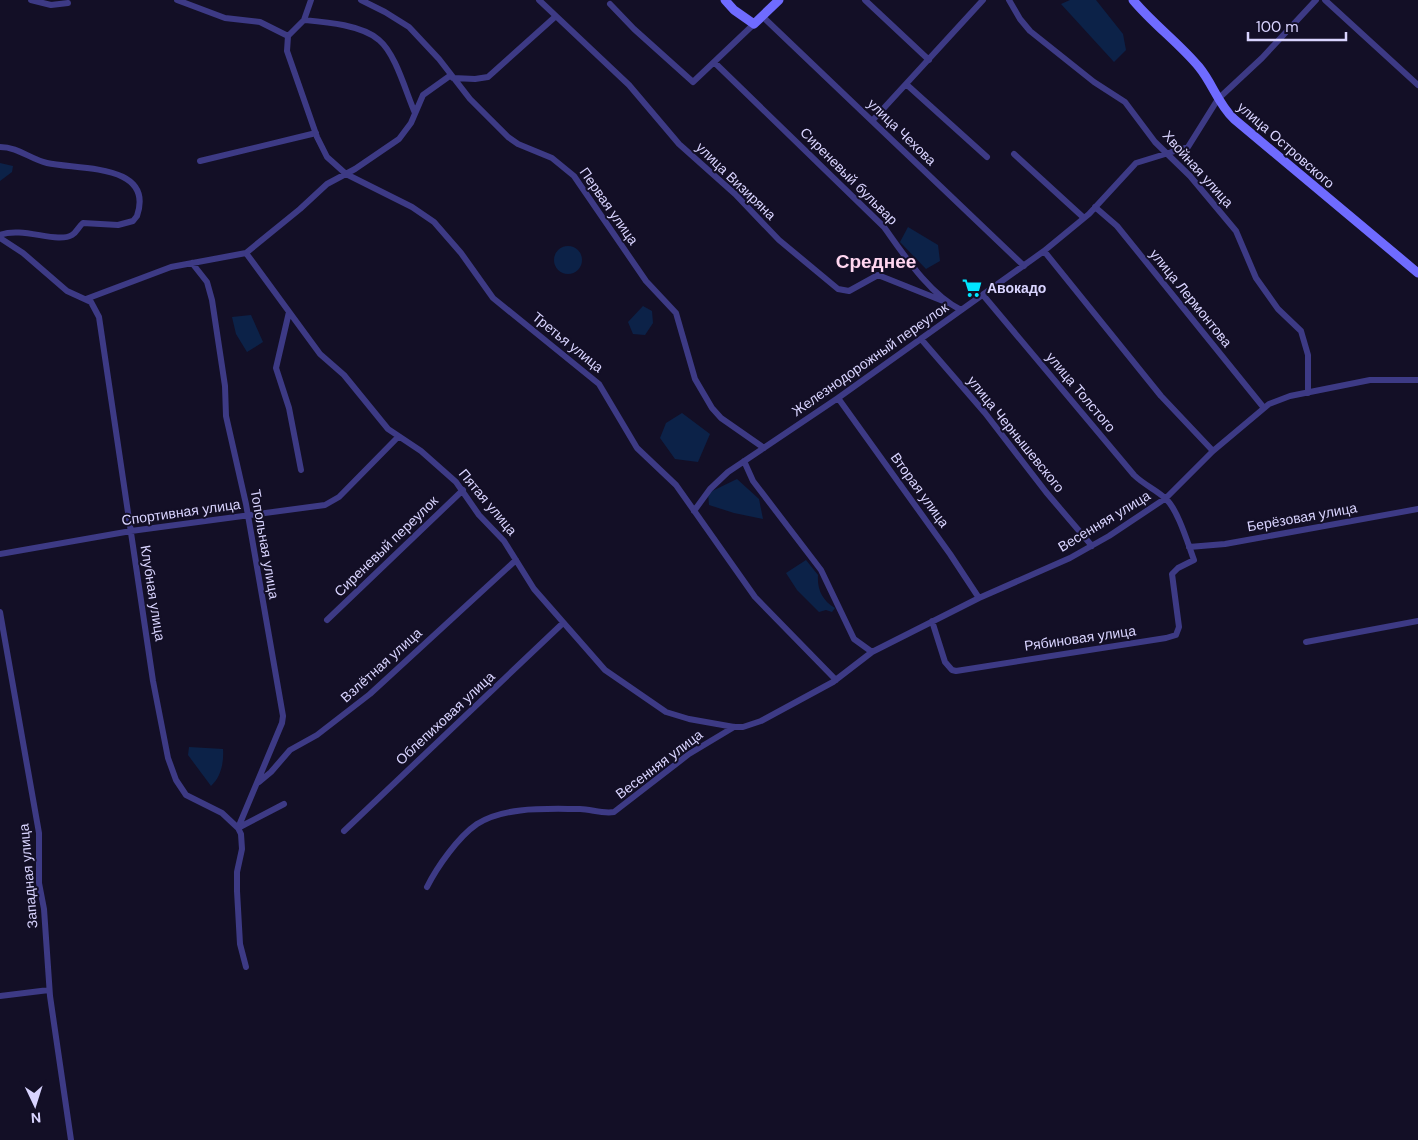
<svg xmlns="http://www.w3.org/2000/svg" width="1418" height="1140" viewBox="0 0 1418 1140" font-family="'DM Sans',sans-serif">
  <style>
    .water { fill: #0c2248 }
    .lines { fill: none; stroke-linecap: round; stroke-linejoin: round }
    .street { stroke: #3d3a85; stroke-width: 6 }
    .secondary { stroke: #6f6bff; stroke-width: 9 }
    .labels { text-anchor: middle; dominant-baseline: central; stroke-width: 4; stroke-linejoin: round; paint-order: stroke }
    .street-label { font-size: 14px; fill: #d9d4ff; stroke: #130f26 }
    .poi-label { font-size: 14px; font-weight: bold; fill: #d9d4ff; stroke: #130f26; text-anchor: start }
    .district-label { font-size: 19px; font-weight: bold; fill: #ffd6f0; stroke: #130f26 }
  </style>
  <rect width="100%" height="100%" fill="#130f26"/>
  <!-- water -->
  <path class="water" d="M1070,0H1096L1123,34L1126,50L1114,62L1061,4Z
    M0,163L13,166L12,172L0,181Z
    M908,227L938,245L940,261L926,269L900,242Z
    M554 260a14 14 0 1 1 28 0a14 14 0 1 1-28 0Z
    M643,306L652,311L653,323L645,335L633,334L628,322Z
    M251,315L263,342L247,352L236,334L232,317Z
    M682,413L710,434L698,462L675,459L660,438L666,423Z
    M737,479L759,499L763,519L734,513L709,505L708,493Z
    M806,560L818,575C817,589 822,600 835,608L832,612L826,610L819,612L797,590L786,573Z
    M189,747L223,749C224,762 221,777 211,786L188,755Z"/>
  <g class="lines">
    <!-- street -->
    <path class="street" d="M31,0L51,5L68,3
      M177,0L225,18L260,22L288,36
      M311,0L304,20L288,36L287,51L317,137L327,157L346,174L412,207L434,222L461,253L493,298L599,384L637,448L676,485L755,597L836,680
      M361,0L385,12L409,27L439,59L470,99L508,137L518,144L552,158L574,176L646,281L676,313L695,379L712,408L721,418L764,448
      M539,0L629,85L679,144L735,194L779,240L838,289L849,291L878,275L948,303
      M865,0L929,60
      M1009,0L1020,19L1030,31L1094,82L1125,102L1155,142L1190,176L1236,231L1256,278L1278,309L1301,331L1308,355V393
      M1325,0L1418,85
      M610,4L634,29L693,82L754,24
      M762,16L1024,266
      M304,20C326,22 362,25 379,40C396,54 406,93 415,113
      M714,62L884,227C904,255 929,294 961,310
      M453,78L475,79L488,77L556,16
      M906,84L987,157
      M872,121L983,0
      M0,147C18,147 30,159 47,163C78,170 155,163 137,216L133,221L118,225L83,223C78,227 77,232 72,235C57,244 22,226 0,235
      M1014,154L1084,218
      M200,161L316,133
      M1095,207L1117,226L1264,408
      M0,238L23,253L67,291L91,302L99,317L153,681L168,758L176,780L186,795L222,813L238,828L241,834L242,849L237,872V891L240,944L246,967
      M1044,251L1161,396L1213,451
      M246,253L320,354L344,375L388,429L421,451L456,482L479,515L504,541L534,589L605,670L666,712L689,719L734,727H743L761,721L833,682L872,652L979,598L1070,558L1109,536L1166,498L1213,451L1269,404L1290,396L1370,380H1418
      M192,263L207,282L212,300L225,386L226,416L246,504L283,716L282,723L238,828
      M86,299L171,267L246,253L300,209L327,184L355,169L399,139L411,123L423,95L451,75
      M289,312L276,368L289,408L301,470
      M921,339L985,413L1046,492L1092,546
      M838,398L950,554L979,598
      M744,461L753,481L821,570L854,639L872,652
      M694,511L710,489L728,472L838,398L1044,251L1089,214L1136,163L1188,147L1218,99L1262,58L1316,0
      M1189,547L1225,544L1418,509
      M0,554L131,531L325,505L339,497L398,437
      M0,612L39,833V883L44,909L50,996L71,1140
      M327,620L463,490
      M932,621L945,662L952,670L956,671L1166,638L1176,635L1179,627L1172,574L1178,568L1194,560C1188,544 1178,510 1166,499C1157,490 1144,485 1134,475L983,295
      M1306,642L1418,621
      M259,782L271,772L290,750L317,735L370,694L516,560
      M238,828L284,804
      M344,831L563,623
      M427,887C437,867 458,837 477,824C505,806 548,809 580,809C591,809 602,814 614,812L689,754L734,727
      M0,996L49,990"/>
    <!-- secondary -->
    <path class="secondary" d="M725,0L734,10L754,24L779,0
      M1133,0C1153,24 1179,43 1199,67C1213,84 1218,104 1234,119L1418,273"/>
  </g>
  <!-- icons -->
  <defs>
    <symbol id="supermarket-bare" viewBox="-9 -9 18 18"><path d="M-6-5.5h2.5l.6 2H6L4.5 2H-2.5L-4.4-4H-6ZM-1.5 3.2a1.3 1.3 0 1 0 .1 0ZM3 3.2a1.3 1.3 0 1 0 .1 0Z" fill="#00e5ff" stroke="#130f26" stroke-width="2.5" paint-order="stroke"/></symbol>
  </defs>
  <g fill-rule="evenodd">
    <use href="#supermarket-bare" x="958" y="274" width="28" height="28"/>
  </g>
  <g class="labels">
    <!-- street labels -->
    <g class="street-label">
      <text transform="translate(902 132) rotate(44)">улица Чехова</text>
      <text transform="translate(1286 145) rotate(41)">улица Островского</text>
      <text transform="translate(1198 169) rotate(48)">Хвойная улица</text>
      <text transform="translate(849 176) rotate(45)">Сиреневый бульвар</text>
      <text transform="translate(736 181) rotate(44)">улица Визиряна</text>
      <text transform="translate(609 206) rotate(55)">Первая улица</text>
      <text transform="translate(1191 298) rotate(51)">улица Лермонтова</text>
      <text transform="translate(568 342) rotate(39)">Третья улица</text>
      <text transform="translate(870 359) rotate(-35)">Железнодорожный переулок</text>
      <text transform="translate(1081 392) rotate(50)">улица Толстого</text>
      <text transform="translate(1016 434) rotate(51)">улица Чернышевского</text>
      <text transform="translate(920 490) rotate(54)">Вторая улица</text>
      <text transform="translate(488 502) rotate(50)">Пятая улица</text>
      <text transform="translate(181 512) rotate(-8)">Спортивная улица</text>
      <text transform="translate(1302 517) rotate(-10)">Берёзовая улица</text>
      <text transform="translate(1104 521) rotate(-31)">Весенняя улица</text>
      <text transform="translate(265 544) rotate(80)">Топольная улица</text>
      <text transform="translate(386 546) rotate(-44)">Сиреневый переулок</text>
      <text transform="translate(153 593) rotate(81)">Клубная улица</text>
      <text transform="translate(1080 638) rotate(-8)">Рябиновая улица</text>
      <text transform="translate(381 665) rotate(-42)">Взлётная улица</text>
      <text transform="translate(445 718) rotate(-43)">Облепиховая улица</text>
      <text transform="translate(659 764) rotate(-37)">Весенняя улица</text>
      <text transform="translate(28 876) rotate(-95)">Западная улица</text>
    </g>
    <!-- poi labels -->
    <g class="poi-label">
      <text x="987" y="288">Авокадо</text>
    </g>
    <!-- district labels -->
    <g class="district-label">
      <text x="876" y="261">Среднее</text>
    </g>
  </g>
  <!-- north arrow -->
  <g transform="translate(35 1105) rotate(176)" stroke="#130f26" stroke-width="4" paint-order="stroke">
  <path d="M0-4L9 19L0 12L-9 19Z" fill="#d9d4ff"/>
  <text y="-8" font-size="14" font-weight="bold" text-anchor="middle" fill="#d9d4ff">N</text>
  </g>
  <!-- scale -->
  <path d="M1248 32v8h98v-8" fill="none" stroke="#d9d4ff" stroke-width="2.5"/>
  <text x="1256" y="32" font-size="15" fill="#d9d4ff" stroke="#130f26" stroke-width="4" paint-order="stroke">100 m</text>
</svg>
